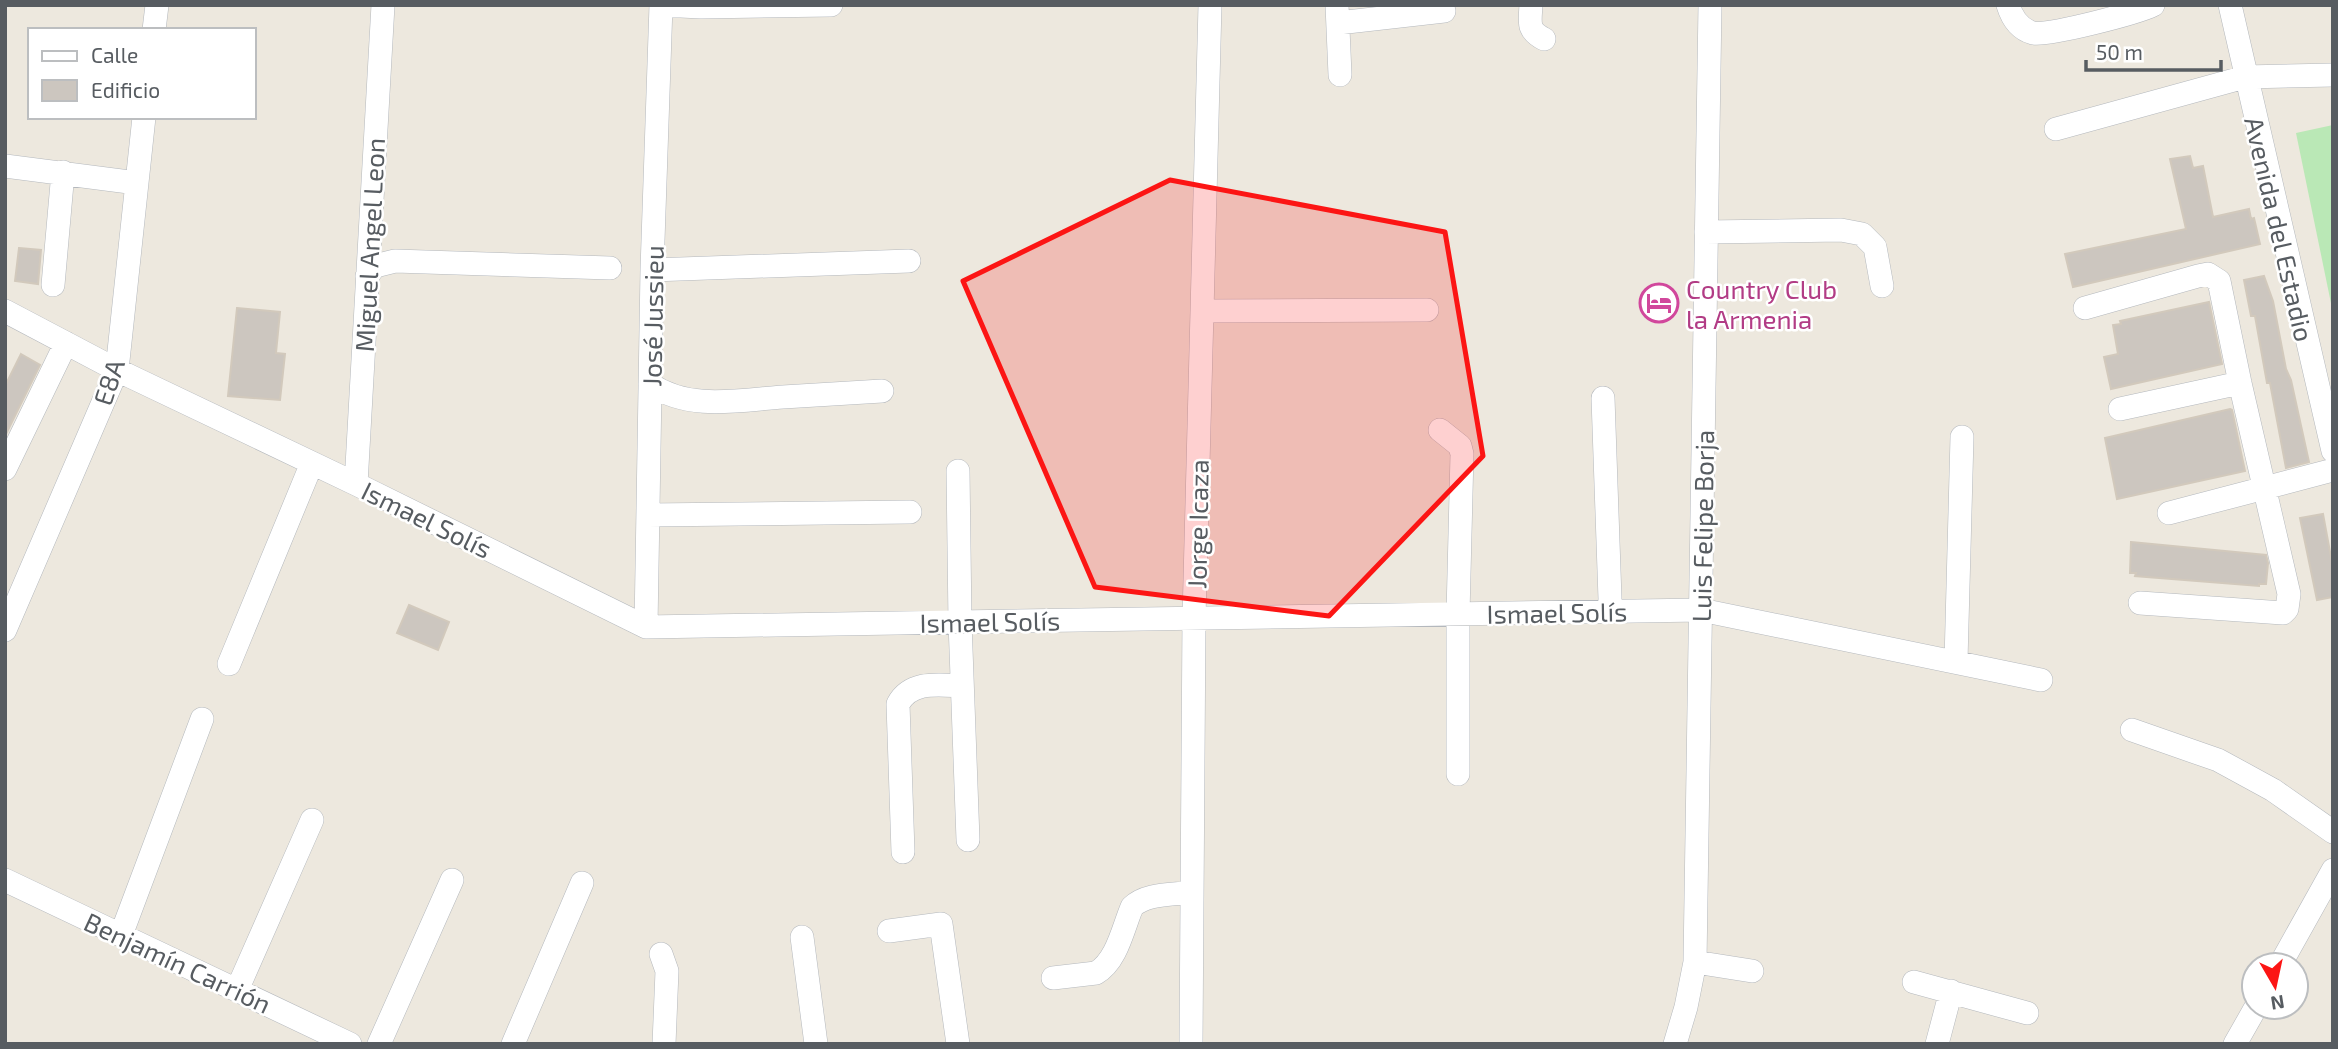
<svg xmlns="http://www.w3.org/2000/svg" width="2338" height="1049" viewBox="0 0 2338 1049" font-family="'Exo 2',sans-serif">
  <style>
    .green { fill: #bae8b6 }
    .building { fill: #ccc6bf; stroke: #d2c9bc; stroke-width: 2 }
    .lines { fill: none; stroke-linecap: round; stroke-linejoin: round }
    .minor-casing { stroke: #b4b8bd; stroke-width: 24 }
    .minor { stroke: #fff; stroke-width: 23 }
    .marked { fill: #fc1514; fill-opacity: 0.2; stroke: #fc1514; stroke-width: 5; stroke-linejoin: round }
    .labels { text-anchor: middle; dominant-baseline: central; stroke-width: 5; stroke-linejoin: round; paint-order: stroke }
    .street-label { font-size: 26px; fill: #575c61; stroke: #fff }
    .hotel-label { font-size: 26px; fill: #b23c85; stroke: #fff; text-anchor: start }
  </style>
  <rect width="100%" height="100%" fill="#ede8de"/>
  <!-- green -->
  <path class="green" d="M2333,125V313L2296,133Z"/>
  <!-- building -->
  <path class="building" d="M2190,156L2193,168L2203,166L2213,217L2249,209L2251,219L2254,218L2260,244L2073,287L2065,254L2186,229L2170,159Z
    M19,248L41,250L38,284L15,281Z
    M2264,276L2273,301L2286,369L2291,380L2309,462L2286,468L2270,383H2267L2255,316H2251L2244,280Z
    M2209,302L2222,364L2111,389L2104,357L2118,354L2113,325L2121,324L2120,321Z
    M237,308L280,312L276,353L285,354L280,400L228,396Z
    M21,354L40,365L5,436V386Z
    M2230,409L2232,410L2245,471L2117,499L2105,438Z
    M2323,514L2333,568V597L2317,600L2300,518Z
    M2131,542L2266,555L2268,563L2266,584H2259V586L2135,576L2136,573H2130Z
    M409,605L449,622L438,650L397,633Z"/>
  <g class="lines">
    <defs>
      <path id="minor" d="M661,5L701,7L831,5
        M1337,5L1340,75
        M1531,5C1530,23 1527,30 1544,39
        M2008,5C2012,18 2019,29 2033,33C2049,36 2137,13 2153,5
        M2230,5L2333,451
        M1338,23L1444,11
        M154,30L157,5
        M2056,129L2245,77L2333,75
        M5,166L137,183
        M1706,232L1841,230L1862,234L1875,247L1882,286
        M652,270L909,261
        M367,276L375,266L395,261L610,268
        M53,285L63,172
        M2085,308L2198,276L2208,274L2219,281L2240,383L2289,594L2287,609L2283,613L2140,603
        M5,311L117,370L356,484L646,627L1701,610L2041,680
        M1202,311L1427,310
        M650,384C689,411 739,400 783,397C816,395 849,393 882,391
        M1603,398L1610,599L1609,611
        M2120,409L2240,383
        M1440,430L1460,446L1462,454L1458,614V774
        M5,469L66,343
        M958,471L960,622L968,840
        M356,484L383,5
        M2169,513L2333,470
        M648,515L910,512
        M646,627L652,270L661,5
        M5,630L117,370L144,117
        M1956,661L1962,437
        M229,664L312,463
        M2132,730L2218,760L2273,790L2333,832
        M903,852L898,704C911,680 939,685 962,686
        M5,880L350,1044
        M889,931L941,924L958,1044
        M121,935L202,719
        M802,937L816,1044
        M661,954L667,971L664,1044
        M1695,962L1752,971
        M2280,965L2333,870
        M1053,978L1096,973C1117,961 1123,928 1132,907C1146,893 1173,895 1192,892
        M1914,982L2027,1013
        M237,990L312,820
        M379,1044L452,880
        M513,1044L582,883
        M1191,1044L1194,618L1210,5
        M1675,1044L1686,1007L1695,962L1710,5
        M1937,1044L1951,991
        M2235,1044L2256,1007"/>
    </defs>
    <!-- minor casing -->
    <use href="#minor" class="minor-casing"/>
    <!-- minor -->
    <use href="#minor" class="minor"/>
  </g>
  <!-- marked area -->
  <path class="marked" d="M1170,180L1445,232L1483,456L1329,616L1095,587L963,281Z"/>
  <!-- icons -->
  <defs>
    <symbol id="hotel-ring" viewBox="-11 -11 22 22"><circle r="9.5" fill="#fff" stroke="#d1479c" stroke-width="1.5"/><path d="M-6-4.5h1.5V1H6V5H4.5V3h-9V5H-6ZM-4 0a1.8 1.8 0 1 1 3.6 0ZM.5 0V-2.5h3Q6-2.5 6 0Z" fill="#d1479c"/></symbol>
  </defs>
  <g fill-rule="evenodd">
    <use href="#hotel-ring" x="1637" y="281" width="44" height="44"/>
  </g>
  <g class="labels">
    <!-- street labels -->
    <g class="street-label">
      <text transform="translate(2280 229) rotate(77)">Avenida del Estadio</text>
      <text transform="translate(369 245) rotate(-87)">Miguel Angel Leon</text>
      <text transform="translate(652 316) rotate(-89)">José Jussieu</text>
      <text transform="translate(108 382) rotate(-72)">E8A</text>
      <text transform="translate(427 519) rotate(26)">Ismael Solís</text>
      <text transform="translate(1197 524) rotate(-89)">Jorge Icaza</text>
      <text transform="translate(1702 526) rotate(-89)">Luis Felipe Borja</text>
      <text transform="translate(1557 612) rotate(-1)">Ismael Solís</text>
      <text transform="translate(990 621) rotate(-1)">Ismael Solís</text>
      <text transform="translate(178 962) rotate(25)">Benjamín Carrión</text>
    </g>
    <!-- hotel labels -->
    <g class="hotel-label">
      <text x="1686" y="288">Country Club<tspan x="1686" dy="30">la Armenia</tspan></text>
    </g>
  </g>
  <!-- border -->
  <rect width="2338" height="1049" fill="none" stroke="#575c61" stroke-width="14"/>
  <!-- legend -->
  <rect x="28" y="28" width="228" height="91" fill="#ffffff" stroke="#bcbec0" stroke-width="2"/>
  <rect x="42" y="51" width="35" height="10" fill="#ffffff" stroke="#bcbec0" stroke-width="2"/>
  <text x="91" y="63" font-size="21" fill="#575c61">Calle</text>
  <rect x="42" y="80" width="35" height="21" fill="#ccc6bf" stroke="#bcbec0" stroke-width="2"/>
  <text x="91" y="98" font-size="21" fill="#575c61">Edificio</text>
  <!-- north arrow -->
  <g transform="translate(2275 986) rotate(171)"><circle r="33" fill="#ffffff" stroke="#bcbec0" stroke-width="2"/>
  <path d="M0-5L12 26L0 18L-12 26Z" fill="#fc1514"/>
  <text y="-10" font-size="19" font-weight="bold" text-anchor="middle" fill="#575c61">N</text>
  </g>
  <!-- scale -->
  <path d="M2086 60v10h135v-10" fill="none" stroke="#575c61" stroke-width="3.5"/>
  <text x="2096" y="60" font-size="21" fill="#575c61" stroke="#ffffff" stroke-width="5" paint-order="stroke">50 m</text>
</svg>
